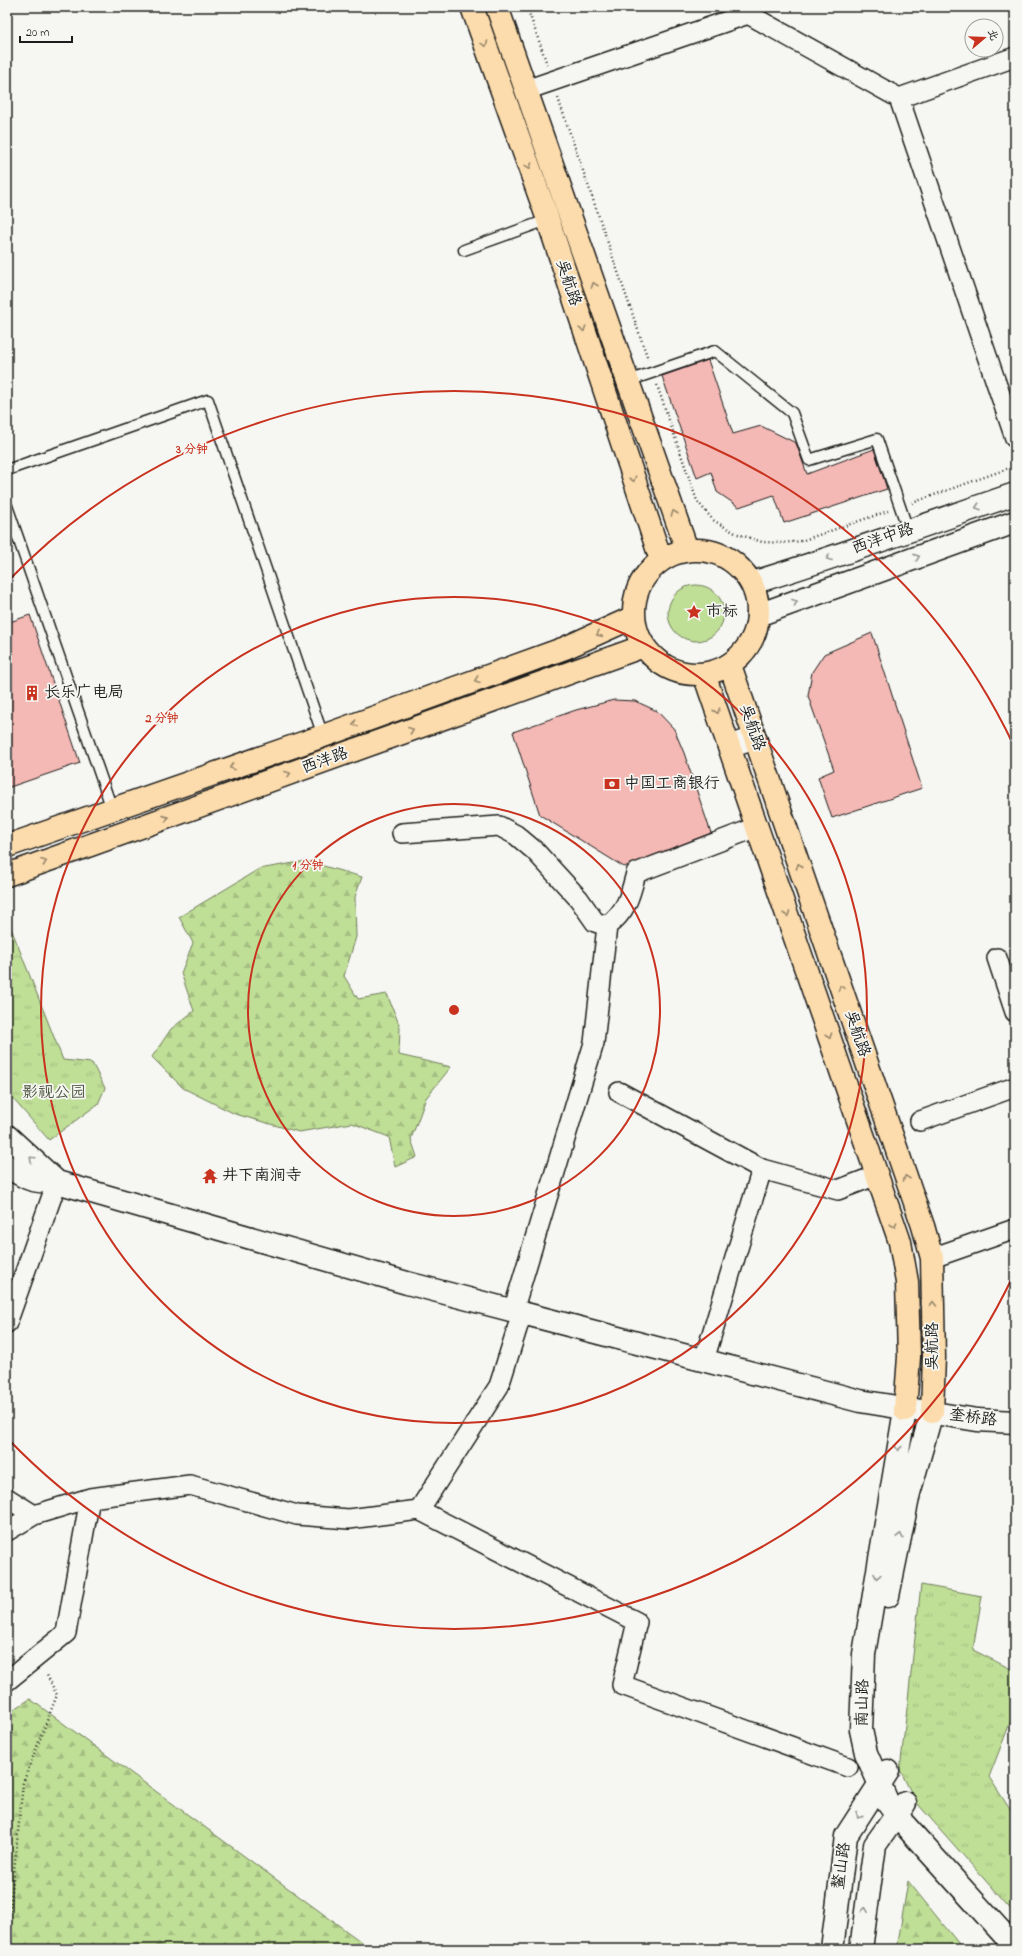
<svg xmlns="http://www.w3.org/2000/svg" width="1022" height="1956" viewBox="0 0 1022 1956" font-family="'Indie Flower','LXGW WenKai TC',sans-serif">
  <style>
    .green { fill: #bfde96; stroke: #6e7d59 }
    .forest { fill: url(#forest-firs); stroke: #6e7d59 }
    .park { fill: url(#park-tufts); stroke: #6e7d59 }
    .building { fill: #f4b9b4; stroke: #1c1c1c }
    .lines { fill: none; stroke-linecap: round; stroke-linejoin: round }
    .service-casing { stroke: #1c1c1c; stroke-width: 13 }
    .minor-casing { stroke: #1c1c1c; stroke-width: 22 }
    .tertiary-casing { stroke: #1c1c1c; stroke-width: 25 }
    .secondary-casing { stroke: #1c1c1c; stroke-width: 25 }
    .primary-casing { stroke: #1c1c1c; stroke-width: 25 }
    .path { stroke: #1c1c1c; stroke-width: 2.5; stroke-dasharray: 1 3; stroke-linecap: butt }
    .service { stroke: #f6f6f2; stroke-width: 10 }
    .minor { stroke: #f6f6f2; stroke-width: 19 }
    .tertiary { stroke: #f6f6f2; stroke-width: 22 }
    .secondary { stroke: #f6f6f2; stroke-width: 22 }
    .primary { stroke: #fcdcac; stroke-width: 22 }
    .oneway { stroke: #97866b }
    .oneway2 { stroke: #949492 }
    .ring { fill: none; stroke: #c8321e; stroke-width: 2 }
    .labels { text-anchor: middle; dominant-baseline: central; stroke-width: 3.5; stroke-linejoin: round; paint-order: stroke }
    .street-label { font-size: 16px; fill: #1c1c1c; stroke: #f6f6f2 }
    .poi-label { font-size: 16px; fill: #1c1c1c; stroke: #f6f6f2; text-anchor: start }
    .park-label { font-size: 16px; fill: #4d5641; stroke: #f6f6f2 }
    .centre { fill: #c8321e; stroke: #f6f6f2; stroke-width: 2 }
    .ring-label { font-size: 12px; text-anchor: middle; font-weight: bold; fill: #c8321e; stroke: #f6f6f2; stroke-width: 3.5; stroke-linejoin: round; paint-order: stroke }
  </style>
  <defs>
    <pattern id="forest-firs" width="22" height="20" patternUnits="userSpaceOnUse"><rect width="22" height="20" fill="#bfde96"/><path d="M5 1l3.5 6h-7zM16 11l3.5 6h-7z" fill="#a4be81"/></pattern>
    <pattern id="park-tufts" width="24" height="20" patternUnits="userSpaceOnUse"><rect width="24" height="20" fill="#bfde96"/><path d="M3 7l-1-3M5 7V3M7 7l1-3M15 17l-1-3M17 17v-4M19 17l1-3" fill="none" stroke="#a4be81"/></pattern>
  </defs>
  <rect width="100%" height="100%" fill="#f6f6f2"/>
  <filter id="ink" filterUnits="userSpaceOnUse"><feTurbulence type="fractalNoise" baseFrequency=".025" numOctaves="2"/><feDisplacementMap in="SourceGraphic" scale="8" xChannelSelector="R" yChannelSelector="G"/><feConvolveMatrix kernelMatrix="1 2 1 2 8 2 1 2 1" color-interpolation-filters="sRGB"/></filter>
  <g filter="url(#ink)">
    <!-- green -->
    <path class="green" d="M668 613a28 28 0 1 1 56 0a28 28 0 1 1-56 0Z"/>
    <!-- forest -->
    <path class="forest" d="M306,861L362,877L355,897L356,937L344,976L358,999L387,994L400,1027L399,1055L451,1067L426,1098L411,1139L417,1157L395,1167L389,1137L352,1123L299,1132L235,1114L183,1088L152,1057L171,1029L194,1011L181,973L193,943L179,917L259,869Z
      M30,1699L371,1949H7V1714Z
      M908,1881L963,1949H897Z"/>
    <!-- park -->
    <path class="park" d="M7,918L63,1060L92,1063L105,1088L98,1104L49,1140L7,1092Z
      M921,1585L982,1596L973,1650L1015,1671V1710L989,1777L1015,1817V1914L916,1802L900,1770Z"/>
    <!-- building -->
    <path class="building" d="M708,360L733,434L761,426L796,443L807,474L874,449L887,489L784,523L774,495L739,507L717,492L711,472L697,478L662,376Z
      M30,615L80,763L7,788V623Z
      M872,633L922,788L832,818L818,777L834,770L808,696L812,672L824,654Z
      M614,700L635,701L657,711L674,729L684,753L711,833L624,867L540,815L513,732L576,710Z"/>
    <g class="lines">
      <defs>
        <path id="service" d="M464,250L547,220
          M628,381L715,351L792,413L809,460L877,439L908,530
          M7,470L208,400L323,736
          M7,506L112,809"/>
        <path id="minor" d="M526,90L748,14L899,98L1015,438
          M899,98L1015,57
          M402,833L499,826L516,835L535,851L579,899L595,922L607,926C627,911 630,896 636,873L757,827
          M997,958L1015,1012
          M619,1092L762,1169L838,1190L877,1175
          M920,1121L1015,1087
          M932,1258L1015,1229
          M513,1311L594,1043L607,926
          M522,1313L499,1386L419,1510L637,1622L622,1685L848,1767
          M7,1323L57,1182
          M704,1360L762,1169
          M7,1498L34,1515L90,1498L190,1485L297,1515L349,1519L419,1510
          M7,1531L34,1515
          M7,1681L66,1633L90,1498"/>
        <path id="tertiary" d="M7,1136L57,1182
          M7,1166C28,1180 32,1182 57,1182L407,1283L860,1401L977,1420L1015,1422
          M832,1949L846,1836L888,1771
          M861,1949L875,1845L905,1803"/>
        <path id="secondary" d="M752,583C840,556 927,524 1015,494
          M758,615L1015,522
          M729,747L755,738
          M905,1410L864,1654L861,1730L866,1753L887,1801L903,1823L1015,1947
          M888,1596L909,1493L932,1412"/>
        <path id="primary" d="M472,7L546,214L661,560
          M497,7L687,550
          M634 612a62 62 0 1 1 124 0a62 62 0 1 1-124 0Z
          M730,665L923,1226L932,1258L934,1357L932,1412
          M704,674L900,1242L907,1282L909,1357L905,1410
          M7,846L323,736L565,648L634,617
          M7,875L644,646"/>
      </defs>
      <!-- service casing -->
      <use href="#service" class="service-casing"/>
      <!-- minor casing -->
      <use href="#minor" class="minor-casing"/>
      <!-- tertiary casing -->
      <use href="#tertiary" class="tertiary-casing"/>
      <!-- secondary casing -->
      <use href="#secondary" class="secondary-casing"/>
      <!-- primary casing -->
      <use href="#primary" class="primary-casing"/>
      <!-- path -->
      <path class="path" d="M527,7L547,64
        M558,98L648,359
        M657,385L697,501L713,520L735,533L762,542L782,543L801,541L888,511
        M912,503L1015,466
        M7,1939L23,1783L57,1695L46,1673
        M7,1944L8,1949"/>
      <!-- service -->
      <use href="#service" class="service"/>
      <!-- minor -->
      <use href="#minor" class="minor"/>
      <!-- tertiary -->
      <use href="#tertiary" class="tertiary"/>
      <!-- secondary -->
      <use href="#secondary" class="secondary"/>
      <!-- primary -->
      <use href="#primary" class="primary"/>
    </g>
    <!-- one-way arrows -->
    <defs><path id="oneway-chevron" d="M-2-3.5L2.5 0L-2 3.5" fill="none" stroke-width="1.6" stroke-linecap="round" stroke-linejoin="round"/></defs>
    <g class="oneway">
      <use href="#oneway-chevron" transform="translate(485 44) rotate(70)"/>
      <use href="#oneway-chevron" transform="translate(529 166) rotate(70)"/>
      <use href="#oneway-chevron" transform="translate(594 285) rotate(-109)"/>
      <use href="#oneway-chevron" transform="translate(583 329) rotate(72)"/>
      <use href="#oneway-chevron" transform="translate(633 479) rotate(71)"/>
      <use href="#oneway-chevron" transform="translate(674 513) rotate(-109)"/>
      <use href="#oneway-chevron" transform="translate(599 634) rotate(155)"/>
      <use href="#oneway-chevron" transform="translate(477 680) rotate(160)"/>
      <use href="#oneway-chevron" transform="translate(717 711) rotate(71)"/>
      <use href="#oneway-chevron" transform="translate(355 724) rotate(160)"/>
      <use href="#oneway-chevron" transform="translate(411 730) rotate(-20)"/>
      <use href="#oneway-chevron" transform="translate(232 767) rotate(161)"/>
      <use href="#oneway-chevron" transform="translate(288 774) rotate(-20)"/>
      <use href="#oneway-chevron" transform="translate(166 818) rotate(-20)"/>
      <use href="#oneway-chevron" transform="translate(44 862) rotate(-20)"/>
      <use href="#oneway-chevron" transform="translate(799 866) rotate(-109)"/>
      <use href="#oneway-chevron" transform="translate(787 914) rotate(71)"/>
      <use href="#oneway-chevron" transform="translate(841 988) rotate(-109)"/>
      <use href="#oneway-chevron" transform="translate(829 1036) rotate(71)"/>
      <use href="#oneway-chevron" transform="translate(906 1178) rotate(-109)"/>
      <use href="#oneway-chevron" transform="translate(894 1225) rotate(71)"/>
      <use href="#oneway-chevron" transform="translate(933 1304) rotate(-91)"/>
    </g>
    <g class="oneway2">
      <use href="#oneway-chevron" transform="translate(978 507) rotate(162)"/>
      <use href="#oneway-chevron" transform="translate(917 557) rotate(-20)"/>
      <use href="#oneway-chevron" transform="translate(829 558) rotate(158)"/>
      <use href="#oneway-chevron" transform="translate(795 602) rotate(-20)"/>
      <use href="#oneway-chevron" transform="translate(32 1159) rotate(-137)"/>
      <use href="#oneway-chevron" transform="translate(898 1448) rotate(100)"/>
      <use href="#oneway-chevron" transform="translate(900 1536) rotate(-78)"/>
      <use href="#oneway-chevron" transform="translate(877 1576) rotate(99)"/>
      <use href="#oneway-chevron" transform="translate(859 1816) rotate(123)"/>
      <use href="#oneway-chevron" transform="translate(865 1910) rotate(-83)"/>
    </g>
  </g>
  <!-- distance rings -->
  <g class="ring">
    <circle cx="454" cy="1010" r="206"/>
    <circle cx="454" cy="1010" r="413"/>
    <path d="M1013 1276A619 619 0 0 1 9 1440M9 580A619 619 0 0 1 1013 744"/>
  </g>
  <!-- icons -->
  <defs>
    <symbol id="sight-bare" viewBox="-9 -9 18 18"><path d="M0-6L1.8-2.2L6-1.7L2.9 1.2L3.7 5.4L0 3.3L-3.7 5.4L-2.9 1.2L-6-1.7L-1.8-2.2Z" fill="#c8321e" stroke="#f6f6f2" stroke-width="2.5" paint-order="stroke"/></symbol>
    <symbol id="building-bare" viewBox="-9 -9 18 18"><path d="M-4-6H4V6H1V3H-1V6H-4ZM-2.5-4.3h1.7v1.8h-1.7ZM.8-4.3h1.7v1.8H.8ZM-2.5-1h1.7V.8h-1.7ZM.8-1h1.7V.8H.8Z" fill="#c8321e" stroke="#f6f6f2" stroke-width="2.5" paint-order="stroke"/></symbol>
    <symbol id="bank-bare" viewBox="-9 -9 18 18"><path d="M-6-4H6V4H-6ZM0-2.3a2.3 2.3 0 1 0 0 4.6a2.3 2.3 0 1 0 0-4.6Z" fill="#c8321e" stroke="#f6f6f2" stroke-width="2.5" paint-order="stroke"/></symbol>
    <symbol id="temple-bare" viewBox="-9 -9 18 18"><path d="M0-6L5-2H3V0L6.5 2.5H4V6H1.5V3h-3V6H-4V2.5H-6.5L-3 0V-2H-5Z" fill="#c8321e" stroke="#f6f6f2" stroke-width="2.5" paint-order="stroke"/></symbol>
  </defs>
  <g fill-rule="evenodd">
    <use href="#sight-bare" x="683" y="601" width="22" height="22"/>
    <use href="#building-bare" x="21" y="682" width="22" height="22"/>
    <use href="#bank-bare" x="601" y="773" width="22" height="22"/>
    <use href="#temple-bare" x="199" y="1165" width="22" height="22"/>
  </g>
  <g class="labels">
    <!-- street labels -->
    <g class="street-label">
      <text transform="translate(568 283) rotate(72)">吴航路</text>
      <text transform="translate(883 539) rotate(-19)">西洋中路</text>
      <text transform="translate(752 728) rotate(71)">吴航路</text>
      <text transform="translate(325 761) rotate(-20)">西洋路</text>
      <text transform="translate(857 1034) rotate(71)">吴航路</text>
      <text transform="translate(933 1346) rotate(-90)">吴航路</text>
      <text transform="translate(973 1418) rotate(7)">奎桥路</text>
      <text transform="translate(863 1703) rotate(-89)">南山路</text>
      <text transform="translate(842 1866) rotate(-82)">鳌山路</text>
    </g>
    <!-- poi labels -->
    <g class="poi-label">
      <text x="706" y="612">市标</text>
      <text x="44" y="693">长乐广电局</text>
      <text x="624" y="784">中国工商银行</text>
      <text x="222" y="1176">井下南涧寺</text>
    </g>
    <!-- park labels -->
    <g class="park-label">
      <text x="54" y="1093">影视公园</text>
    </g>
  </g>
  <circle cx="454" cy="1010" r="6" class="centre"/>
  <g class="ring-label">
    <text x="192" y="453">3 分钟</text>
    <text x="162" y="722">2 分钟</text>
    <text x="308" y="869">1 分钟</text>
  </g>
  <!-- margin -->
  <rect width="1022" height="1956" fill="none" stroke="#f6f6f2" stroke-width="24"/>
  <rect x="12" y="12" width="998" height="1932" fill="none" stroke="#1c1c1c" stroke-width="1.5" filter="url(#ink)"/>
  <!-- north arrow -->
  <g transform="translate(984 38) rotate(71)"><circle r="19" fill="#f6f6f2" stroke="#9f9f9c"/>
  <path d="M0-3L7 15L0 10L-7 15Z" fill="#c8321e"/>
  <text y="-6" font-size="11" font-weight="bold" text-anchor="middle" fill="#1c1c1c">北</text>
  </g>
  <!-- scale -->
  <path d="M20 36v6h52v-6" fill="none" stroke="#1c1c1c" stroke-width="2"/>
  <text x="26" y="36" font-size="12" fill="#1c1c1c" stroke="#f6f6f2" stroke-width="3" paint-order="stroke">20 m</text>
</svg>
